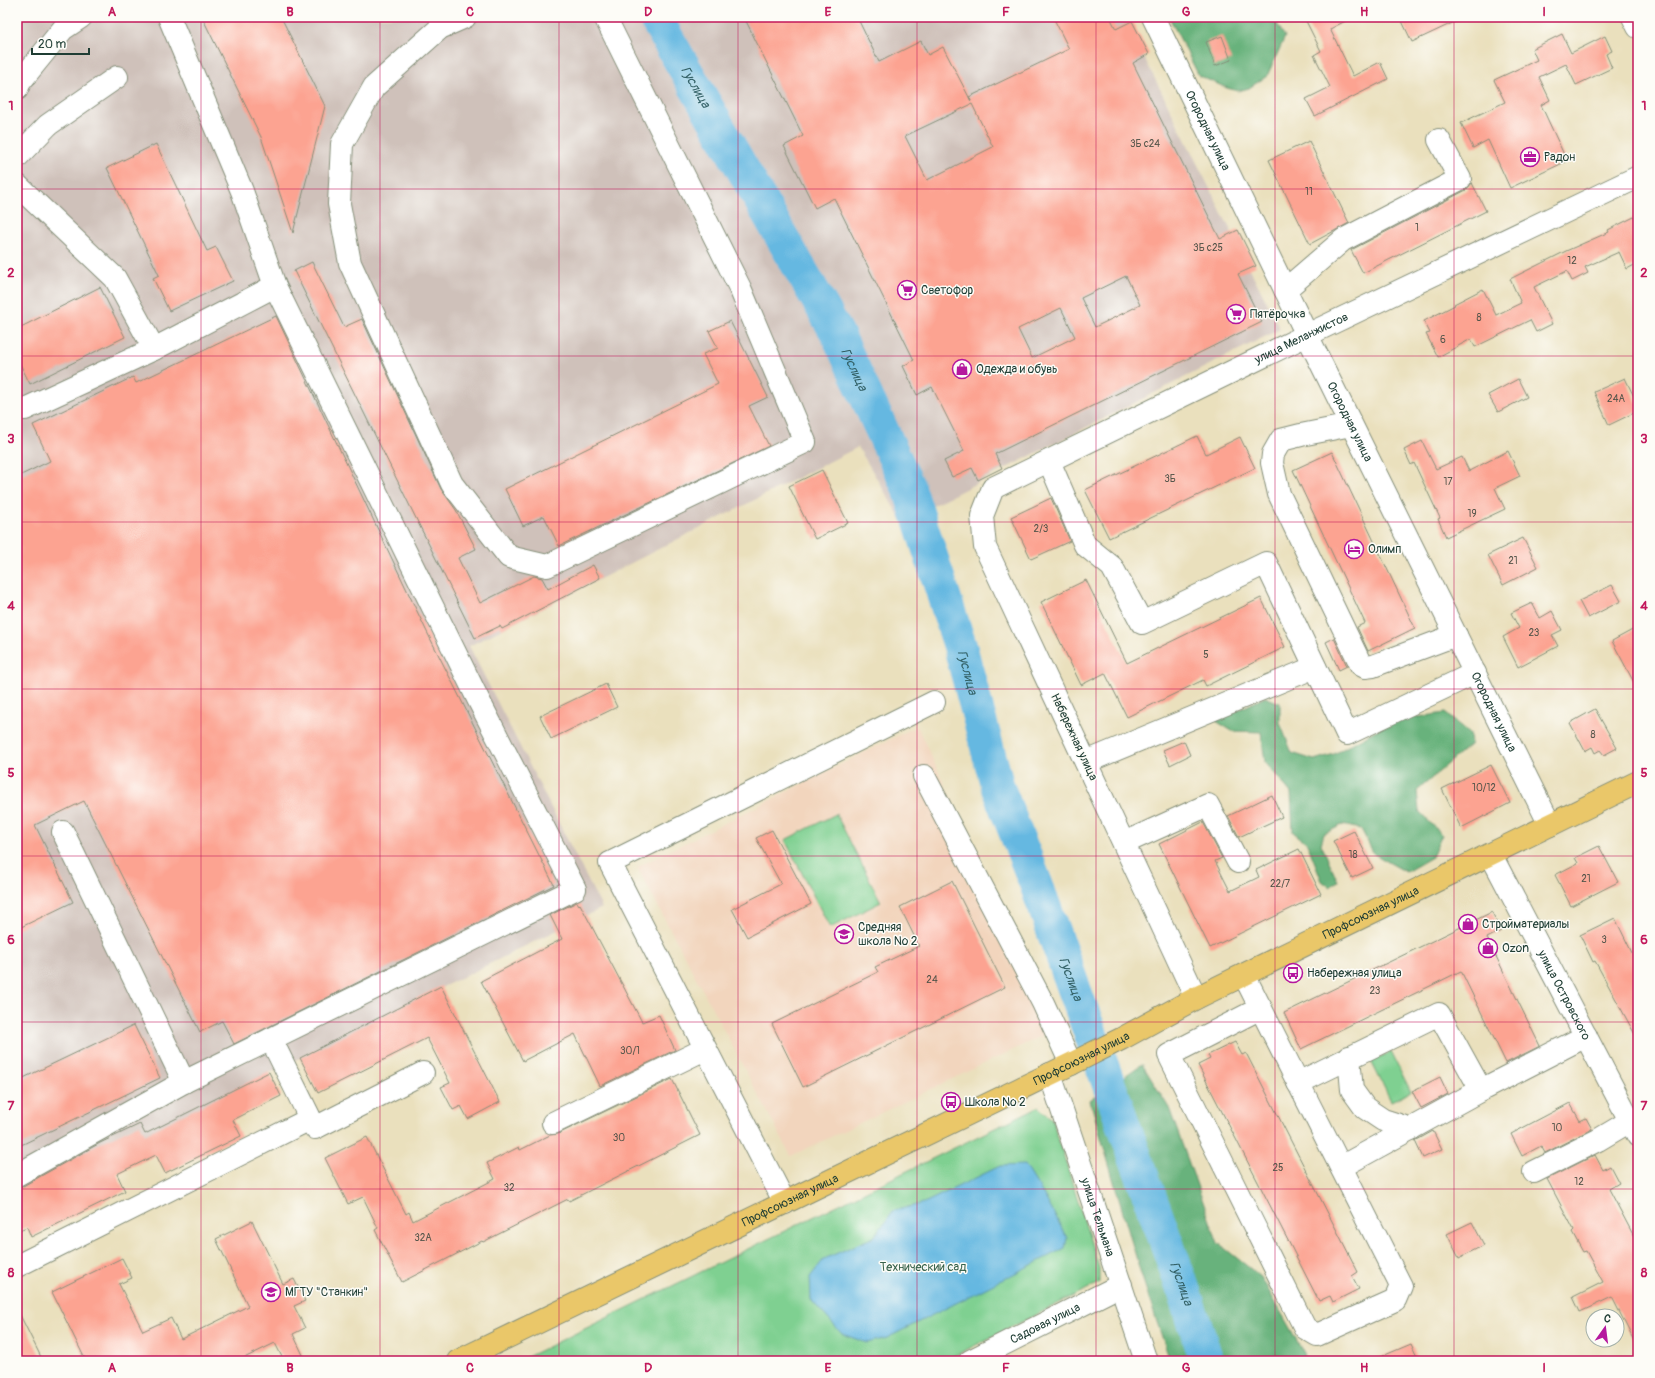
<svg xmlns="http://www.w3.org/2000/svg" width="1655" height="1378" viewBox="0 0 1655 1378" font-family="Pangolin,sans-serif">
  <style>
    .built { fill: #f2d5bd }
    .industrial { fill: #cfc1ba }
    .green { fill: #7fd091; stroke: #4f8662 }
    .forest { fill: #67b27b; stroke: #437858 }
    .water { fill: #65b8e1; stroke: #427a8a }
    .lines { fill: none; stroke-linecap: round; stroke-linejoin: round }
    .river { stroke: #65b8e1; stroke-width: 34 }
    .building { fill: #fca391; fill-rule: evenodd }
    .minor-casing { stroke: #848e78; stroke-width: 24 }
    .major-casing { stroke: #848e78; stroke-width: 24 }
    .minor { stroke: #fff; stroke-width: 22 }
    .major { stroke: #eac769; stroke-width: 22 }
    .grid { fill: none; stroke: #c2185b; stroke-width: 1; stroke-opacity: 0.55 }
    .labels { text-anchor: middle; dominant-baseline: central; stroke-width: 3; stroke-linejoin: round; paint-order: stroke }
    .number-label { font-size: 10px; fill: #56564b }
    .street-label { font-size: 12px; fill: #1f3d34; stroke: #fdfcf7 }
    .poi-label { font-size: 12px; fill: #1f3d34; stroke: #fdfcf7; text-anchor: start }
    .park-label { font-size: 12px; fill: #37624b; stroke: #fdfcf7 }
    .water-label { font-size: 13px; font-style: italic; fill: #346268; stroke: #fdfcf7 }
    .neatline { fill: none; stroke: #c2185b; stroke-width: 1.5 }
    .grid-label { font-size: 13px; text-anchor: middle; font-weight: bold; fill: #c2185b }
  </style>
  <rect width="100%" height="100%" fill="#fdfcf7"/>
  <filter id="ink" filterUnits="userSpaceOnUse"><feTurbulence type="fractalNoise" baseFrequency=".025" numOctaves="2"/><feDisplacementMap in="SourceGraphic" scale="8" xChannelSelector="R" yChannelSelector="G"/><feConvolveMatrix kernelMatrix="1 2 1 2 8 2 1 2 1" color-interpolation-filters="sRGB"/></filter>
  <filter id="wash" filterUnits="userSpaceOnUse"><feTurbulence type="fractalNoise" baseFrequency=".012" numOctaves="4" result="noise"/><feDisplacementMap in="SourceGraphic" scale="16" xChannelSelector="R" yChannelSelector="G"/><feGaussianBlur stdDeviation="0.9" result="paint"/><feColorMatrix in="noise" values="0 0 0 0 0 0 0 0 0 0 0 0 0 0 0 0 0 1.4 0 .05"/><feComposite in="paint" operator="in"/></filter>
  <g filter="url(#wash)">
    <rect width="100%" height="100%" fill="#eae0bd"/>
    <!-- built -->
    <path class="built" d="M917,726L1046,1001L1034,1008L1044,1035L791,1156L637,867Z"/>
    <!-- industrial -->
    <path class="industrial" d="M17,17H1124L1280,329L902,521L858,447L469,646L602,908L17,1198Z"/>
    <!-- green -->
    <path class="green" d="M836,814L881,902L830,928L785,840Z
      M1391,1052L1411,1092L1391,1101L1371,1061Z
      M1038,1107L1052,1119L1099,1268V1283L944,1361H519Z"/>
    <!-- forest -->
    <path class="forest" d="M1169,17H1273L1285,37L1267,76L1249,88L1238,91L1227,88L1199,76Z
      M1265,697L1280,703V723L1292,753L1314,760L1334,754L1392,721L1445,713L1470,734L1471,744L1417,791L1419,811L1442,835L1432,857L1406,872L1374,854L1361,829L1342,825L1324,834L1321,844L1338,881L1330,887L1322,881L1307,843L1293,832L1291,793L1265,762L1261,732L1232,731L1216,721Z
      M1142,1064L1169,1108L1218,1243L1261,1277L1304,1353L1306,1361H1170L1141,1274L1090,1100Z"/>
    <!-- water -->
    <path class="water" d="M1025,1165L1045,1197L1067,1238L1065,1248L887,1338L867,1343L842,1334L811,1300L810,1277L824,1259L874,1237L893,1211L924,1203L1000,1166Z"/>
    <g class="lines">
      <!-- river -->
      <path class="river" id="s1" d="M655,17L837,333L910,491L960,646L998,788L1036,884L1184,1291L1207,1361"/>
    </g>
    <g id="blocks">
      <!-- building -->
      <path class="building" d="M202,17H281L325,106L293,233L261,137Z
        M744,17H857L879,62L921,41L928,55L943,47L971,101L969,97L1069,49L1053,17H1110L1116,29L1132,21L1149,54L1133,63L1220,239L1238,230L1256,266L1238,274L1262,322L995,454L1002,468L978,480L972,468L952,477L944,461L964,451L932,387L917,395L903,366L914,360L834,198L815,208L784,146L803,136ZM972,104L993,147L927,180L905,136ZM1126,276L1140,305L1095,327L1081,298ZM1061,308L1075,337L1032,358L1018,329Z
        M1304,17H1353L1330,29L1353,76L1380,62L1388,79L1315,116L1306,99L1330,87L1314,55L1321,51Z
        M1400,17H1465L1412,42Z
        M1562,34L1571,53L1605,36L1612,51L1606,54L1612,68L1576,85L1566,64L1539,77L1550,100L1541,105L1567,161L1510,188L1488,140L1473,148L1461,123L1505,102L1494,80L1537,60L1532,49Z
        M1222,36L1231,60L1215,66L1206,42Z
        M1309,141L1349,223L1310,244L1269,160Z
        M156,144L207,251L216,247L233,281L169,311L153,278L159,275L107,168Z
        M1472,183L1486,211L1363,273L1351,250L1466,190Z
        M1634,217L1638,225V263L1627,269L1619,252L1585,267L1588,273L1572,281L1567,271L1534,287L1552,324L1536,332L1530,320L1475,347L1471,339L1438,357L1426,334L1430,333L1424,321L1455,305L1454,304L1483,289L1496,315L1521,303L1510,279L1566,251L1609,232L1608,230Z
        M312,262L344,327L362,319L441,489L456,510L476,549L458,558L480,603L534,576L542,578L548,589L593,565L600,578L502,629L500,626L475,638L294,271Z
        M100,287L125,337L30,384L17,358V329Z
        M276,316L426,630L554,885L234,1044L222,1021L200,1032L84,801L35,825L73,902L17,929V477L50,461L33,425L133,377L136,383Z
        M730,321L768,397L749,406L769,446L559,546L544,516L523,526L505,489L718,384L703,354L718,348L709,331Z
        M1625,378L1638,405V411L1609,425L1594,392Z
        M1518,379L1527,397L1498,412L1488,395Z
        M1197,436L1206,454L1240,437L1255,468L1109,538L1085,490Z
        M1422,441L1436,469L1462,457L1469,471L1508,451L1520,476L1495,488L1505,509L1446,537L1438,519L1440,518L1414,463L1411,465L1404,450Z
        M1332,452L1415,628L1368,651L1357,627L1365,623L1293,470Z
        M822,470L848,523L815,539L789,486Z
        M1051,498L1070,541L1031,559L1011,517Z
        M1523,538L1538,567L1503,585L1488,555Z
        M1086,580L1127,663L1261,598L1285,647L1206,686L1203,680L1127,717L1105,673L1081,685L1041,602Z
        M1612,585L1621,601L1588,618L1579,601Z
        M1532,603L1540,618L1552,611L1562,630L1552,635L1558,646L1518,667L1503,637L1519,628L1511,613Z
        M1638,627V690L1612,641Z
        M1334,638L1347,666L1339,670L1326,642Z
        M606,684L617,707L551,739L540,716Z
        M1595,709L1617,748L1604,755L1600,750L1595,753L1592,747L1585,751L1570,723Z
        M1184,741L1190,755L1170,765L1163,750Z
        M1491,765L1510,803L1461,828L1442,789Z
        M1272,795L1282,817L1239,837L1228,816Z
        M1203,822L1222,858L1215,861L1230,891L1259,877L1256,870L1299,849L1321,894L1210,948L1159,844Z
        M772,830L811,904L747,937L732,909L781,884L756,838Z
        M1354,831L1373,868L1352,878L1333,841Z
        M1599,846L1618,882L1571,906L1555,875L1578,863L1575,858Z
        M952,881L1005,987L803,1087L772,1024L878,972L875,967L919,946L900,907Z
        M577,902L579,905L580,904L642,1022L659,1015L675,1050L600,1086L575,1034L523,1061L481,981L562,939L550,915Z
        M1492,912L1501,931L1487,938L1540,1046L1506,1063L1461,971L1301,1049L1284,1013Z
        M1615,918L1638,965V1040L1595,961L1593,962L1580,935Z
        M441,986L500,1102L468,1119L461,1106L453,1110L441,1087L450,1083L427,1038L318,1093L300,1058Z
        M134,1025L160,1078L17,1147V1081Z
        M1235,1042L1242,1055L1246,1053L1358,1272L1352,1276L1359,1289L1333,1302L1330,1296L1319,1301L1198,1065L1210,1059L1208,1055Z
        M269,1072L281,1096L233,1120L241,1136L165,1173L156,1155L117,1174L125,1191L31,1237L27,1227L17,1231V1187L23,1186L100,1143L140,1124L145,1134Z
        M1440,1077L1448,1094L1421,1108L1412,1091Z
        M672,1079L700,1135L569,1201L568,1199L483,1242L482,1241L402,1282L375,1230L378,1228L363,1197L348,1204L325,1158L367,1137L406,1214L409,1212L413,1221L495,1179L487,1163L519,1147L520,1150L550,1135L558,1134Z
        M1570,1103L1580,1121L1586,1118L1592,1129L1545,1153L1541,1146L1522,1156L1511,1134Z
        M1433,1131L1442,1149L1423,1158L1415,1141Z
        M1595,1155L1603,1170L1610,1166L1619,1183L1609,1189L1638,1244V1349L1612,1297L1580,1312L1573,1297L1603,1282L1586,1251L1583,1252L1572,1232L1574,1230L1547,1179Z
        M252,1221L283,1284L294,1279L305,1301L294,1306L305,1328L293,1334L303,1355L291,1361H284L275,1343L238,1361H86L52,1292L122,1258L132,1278L119,1284L143,1331L171,1318L181,1339L248,1306L216,1239Z
        M1472,1222L1484,1245L1459,1258L1447,1234Z
        M17,1309L43,1361H17Z
        M1411,1344L1419,1361H1371Z"/>
    </g>
  </g>
  <g filter="url(#ink)">
    <use href="#blocks" fill-opacity="0" stroke="#848e78" stroke-width="1"/>
    <g class="lines">
      <defs>
        <g id="minor">
          <path d="M465,17L440,28L374,87L342,144L339,204L350,263L452,484L509,557L547,566L805,442L740,288L605,17"/>
          <path id="s2" d="M1153,17L1307,335L1550,825"/>
          <path d="M1633,17L1638,27"/>
          <path d="M17,89L20,82L63,29L81,17"/>
          <path d="M17,157L48,125L117,77"/>
          <path d="M17,185L115,278L154,349"/>
          <path d="M1285,290L1343,240L1460,179L1439,140"/>
          <path d="M17,408L25,409L154,349L275,286"/>
          <path d="M1351,425L1301,435L1281,440L1273,454L1272,463L1279,494L1361,665L1365,667L1373,666L1456,635"/>
          <path d="M1049,461L1085,545L1112,567L1142,623L1266,563L1347,734L1475,673"/>
          <path d="M1086,762L1315,667"/>
          <path d="M924,776L1043,1003L1071,1064"/>
          <path d="M63,832L184,1082"/>
          <path d="M1124,843L1208,805L1238,862"/>
          <path id="s3" d="M1491,855L1638,1136"/>
          <path d="M1244,975C1296,1079 1349,1183 1401,1286L1395,1300L1317,1335L1305,1328L1169,1055L1261,1008"/>
          <path id="s4" d="M1196,998L985,547L982,516L993,488L1307,335L1638,177"/>
          <path d="M271,1039L315,1128L423,1073"/>
          <path d="M1349,1057L1352,1090L1365,1108L1383,1120L1411,1129"/>
          <path id="s5" d="M1050,1074L1146,1361"/>
          <path d="M1298,1083L1439,1014L1481,1090L1586,1036"/>
          <path d="M553,1123L705,1049"/>
          <path d="M1341,1167L1481,1090"/>
          <path d="M1534,1172L1598,1140L1630,1121"/>
          <path d="M17,1175L184,1082L575,889L478,699L275,286L242,191L169,17"/>
          <path d="M785,1203L610,863L934,702"/>
          <path d="M17,1266L310,1119"/>
          <path id="s6" d="M970,1361L1121,1285"/>
        </g>
        <g id="major">
          <path id="s7" d="M458,1361L1071,1064L1121,1039L1196,998L1638,782"/>
        </g>
      </defs>
      <!-- minor casing -->
      <use href="#minor" class="minor-casing"/>
      <!-- major casing -->
      <use href="#major" class="major-casing"/>
      <!-- minor -->
      <use href="#minor" class="minor"/>
      <!-- major -->
      <use href="#major" class="major"/>
    </g>
  </g>
  <!-- grid -->
  <path class="grid" d="M201,17V1361M380,17V1361M559,17V1361M738,17V1361M917,17V1361M1096,17V1361M1275,17V1361M1454,17V1361M17,189H1638M17,356H1638M17,522H1638M17,689H1638M17,856H1638M17,1022H1638M17,1189H1638"/>
  <!-- icons -->
  <defs>
    <symbol id="office-ring" viewBox="-11 -11 22 22"><circle r="9.5" fill="#fdfcf7" stroke="#b5179e" stroke-width="1.5"/><path d="M-6-3h4V-5.5h4V-3h4V5H-6ZM-1-4.5V-3h2v-1.5ZM-6 0V1H6V0Z" fill="#b5179e"/></symbol>
    <symbol id="supermarket-ring" viewBox="-11 -11 22 22"><circle r="9.5" fill="#fdfcf7" stroke="#b5179e" stroke-width="1.5"/><path d="M-6-5.5h2.5l.6 2H6L4.5 2H-2.5L-4.4-4H-6ZM-1.5 3.2a1.3 1.3 0 1 0 .1 0ZM3 3.2a1.3 1.3 0 1 0 .1 0Z" fill="#b5179e"/></symbol>
    <symbol id="shop-ring" viewBox="-11 -11 22 22"><circle r="9.5" fill="#fdfcf7" stroke="#b5179e" stroke-width="1.5"/><path d="M-5-2.5h2.3a2.7 3.5 0 0 1 5.4 0H5L5.5 6h-11ZM-1.5-2.5h3a1.5 2.3 0 0 0-3 0Z" fill="#b5179e"/></symbol>
    <symbol id="hotel-ring" viewBox="-11 -11 22 22"><circle r="9.5" fill="#fdfcf7" stroke="#b5179e" stroke-width="1.5"/><path d="M-6-4.5h1.5V1H6V5H4.5V3h-9V5H-6ZM-4 0a1.8 1.8 0 1 1 3.6 0ZM.5 0V-2.5h3Q6-2.5 6 0Z" fill="#b5179e"/></symbol>
    <symbol id="school-ring" viewBox="-11 -11 22 22"><circle r="9.5" fill="#fdfcf7" stroke="#b5179e" stroke-width="1.5"/><path d="M0-5L7-2L0 1L-7-2ZM-4 1L0 2.5L4 1V4Q0 6-4 4Z" fill="#b5179e"/></symbol>
    <symbol id="bus-ring" viewBox="-11 -11 22 22"><circle r="9.5" fill="#fdfcf7" stroke="#b5179e" stroke-width="1.5"/><path d="M-5-6H5V4H4V6H2V4H-2V6H-4V4H-5ZM-3.5-4V0h7V-4ZM-3.5 1.2v1.5H-2V1.2ZM2 1.2v1.5H3.5V1.2Z" fill="#b5179e"/></symbol>
    <symbol id="university-ring" viewBox="-11 -11 22 22"><circle r="9.5" fill="#fdfcf7" stroke="#b5179e" stroke-width="1.5"/><path d="M0-5L7-2L0 1L-7-2ZM-4 1L0 2.5L4 1V4Q0 6-4 4Z" fill="#b5179e"/></symbol>
  </defs>
  <g fill-rule="evenodd">
    <use href="#office-ring" x="1519" y="146" width="22" height="22"/>
    <use href="#supermarket-ring" x="896" y="279" width="22" height="22"/>
    <use href="#supermarket-ring" x="1225" y="303" width="22" height="22"/>
    <use href="#shop-ring" x="951" y="358" width="22" height="22"/>
    <use href="#hotel-ring" x="1343" y="538" width="22" height="22"/>
    <use href="#shop-ring" x="1457" y="913" width="22" height="22"/>
    <use href="#school-ring" x="833" y="923" width="22" height="22"/>
    <use href="#shop-ring" x="1477" y="937" width="22" height="22"/>
    <use href="#bus-ring" x="1282" y="962" width="22" height="22"/>
    <use href="#bus-ring" x="940" y="1091" width="22" height="22"/>
    <use href="#university-ring" x="260" y="1281" width="22" height="22"/>
  </g>
  <g class="labels">
    <!-- number labels -->
    <g class="number-label">
      <text x="1145" y="144">3Б с24</text>
      <text x="1309" y="192">11</text>
      <text x="1417" y="228">1</text>
      <text x="1208" y="248">3Б с25</text>
      <text x="1572" y="261">12</text>
      <text x="1479" y="318">8</text>
      <text x="1443" y="340">6</text>
      <text x="1616" y="399">24А</text>
      <text x="1170" y="479">3Б</text>
      <text x="1448" y="482">17</text>
      <text x="1472" y="514">19</text>
      <text x="1041" y="529">2/3</text>
      <text x="1513" y="561">21</text>
      <text x="1534" y="633">23</text>
      <text x="1206" y="655">5</text>
      <text x="1593" y="735">8</text>
      <text x="1484" y="788">10/12</text>
      <text x="1353" y="855">18</text>
      <text x="1586" y="879">21</text>
      <text x="1280" y="884">22/7</text>
      <text x="1604" y="940">3</text>
      <text x="932" y="980">24</text>
      <text x="1375" y="991">23</text>
      <text x="630" y="1051">30/1</text>
      <text x="1557" y="1128">10</text>
      <text x="619" y="1138">30</text>
      <text x="1278" y="1168">25</text>
      <text x="1579" y="1182">12</text>
      <text x="509" y="1188">32</text>
      <text x="423" y="1238">32А</text>
    </g>
    <!-- street labels -->
    <g class="street-label">
      <text stroke="none"><textPath href="#s2" startOffset="126">Огородная улица</textPath></text>
      <text stroke="none"><textPath href="#s4" startOffset="902">улица Меланжистов</textPath></text>
      <text stroke="none"><textPath href="#s2" startOffset="450">Огородная улица</textPath></text>
      <text stroke="none"><textPath href="#s2" startOffset="774">Огородная улица</textPath></text>
      <text transform="translate(1074 737) rotate(65)">Набережная улица</text>
      <text stroke="none"><textPath href="#s7" startOffset="1017">Профсоюзная улица</textPath></text>
      <text stroke="none"><textPath href="#s3" startOffset="158">улица Островского</textPath></text>
      <text stroke="none"><textPath href="#s7" startOffset="693">Профсоюзная улица</textPath></text>
      <text stroke="none"><textPath href="#s7" startOffset="369">Профсоюзная улица</textPath></text>
      <text stroke="none"><textPath href="#s5" startOffset="151">улица Тельмана</textPath></text>
      <text stroke="none"><textPath href="#s6" startOffset="84">Садовая улица</textPath></text>
    </g>
    <!-- poi labels -->
    <g class="poi-label">
      <text x="1544" y="157">Радон</text>
      <text x="921" y="290">Светофор</text>
      <text x="1250" y="314">Пятёрочка</text>
      <text x="976" y="369">Одежда и обувь</text>
      <text x="1368" y="549">Олимп</text>
      <text x="1482" y="924">Стройматериалы</text>
      <text x="858" y="927">Средняя<tspan x="858" dy="14">школа № 2</tspan></text>
      <text x="1502" y="948">Ozon</text>
      <text x="1307" y="973">Набережная улица</text>
      <text x="965" y="1102">Школа № 2</text>
      <text x="285" y="1292">МГТУ "Станкин"</text>
    </g>
    <!-- park labels -->
    <g class="park-label">
      <text x="923" y="1267">Технический сад</text>
    </g>
    <!-- water labels -->
    <g class="water-label">
      <text stroke="none"><textPath href="#s1" startOffset="81">Гуслица</textPath></text>
      <text stroke="none"><textPath href="#s1" startOffset="405">Гуслица</textPath></text>
      <text stroke="none"><textPath href="#s1" startOffset="729">Гуслица</textPath></text>
      <text stroke="none"><textPath href="#s1" startOffset="1053">Гуслица</textPath></text>
      <text stroke="none"><textPath href="#s1" startOffset="1377">Гуслица</textPath></text>
    </g>
  </g>
  <!-- margin -->
  <rect width="1655" height="1378" fill="none" stroke="#fdfcf7" stroke-width="44"/>
  <!-- north arrow -->
  <g transform="translate(1605 1328) rotate(14)"><circle r="19" fill="#fdfcf7" stroke="#a4b0a9"/>
  <path d="M0-3L7 15L0 10L-7 15Z" fill="#b5179e"/>
  <text y="-6" font-size="11" font-weight="bold" text-anchor="middle" fill="#1f3d34">С</text>
  </g>
  <!-- scale -->
  <path d="M32 48v6h57v-6" fill="none" stroke="#1f3d34" stroke-width="2"/>
  <text x="38" y="48" font-size="12" fill="#1f3d34" stroke="#fdfcf7" stroke-width="3" paint-order="stroke">20 m</text>
  <rect x="22" y="22" width="1611" height="1334" class="neatline"/>
  <g class="grid-label">
    <text x="112" y="16">A</text>
    <text x="290" y="16">B</text>
    <text x="470" y="16">C</text>
    <text x="648" y="16">D</text>
    <text x="828" y="16">E</text>
    <text x="1006" y="16">F</text>
    <text x="1186" y="16">G</text>
    <text x="1364" y="16">H</text>
    <text x="1544" y="16">I</text>
    <text x="11" y="110">1</text>
    <text x="1644" y="110">1</text>
    <text x="11" y="277">2</text>
    <text x="1644" y="277">2</text>
    <text x="11" y="443">3</text>
    <text x="1644" y="443">3</text>
    <text x="11" y="610">4</text>
    <text x="1644" y="610">4</text>
    <text x="11" y="777">5</text>
    <text x="1644" y="777">5</text>
    <text x="11" y="944">6</text>
    <text x="1644" y="944">6</text>
    <text x="11" y="1110">7</text>
    <text x="1644" y="1110">7</text>
    <text x="11" y="1277">8</text>
    <text x="1644" y="1277">8</text>
    <text x="112" y="1372">A</text>
    <text x="290" y="1372">B</text>
    <text x="470" y="1372">C</text>
    <text x="648" y="1372">D</text>
    <text x="828" y="1372">E</text>
    <text x="1006" y="1372">F</text>
    <text x="1186" y="1372">G</text>
    <text x="1364" y="1372">H</text>
    <text x="1544" y="1372">I</text>
  </g>
</svg>
